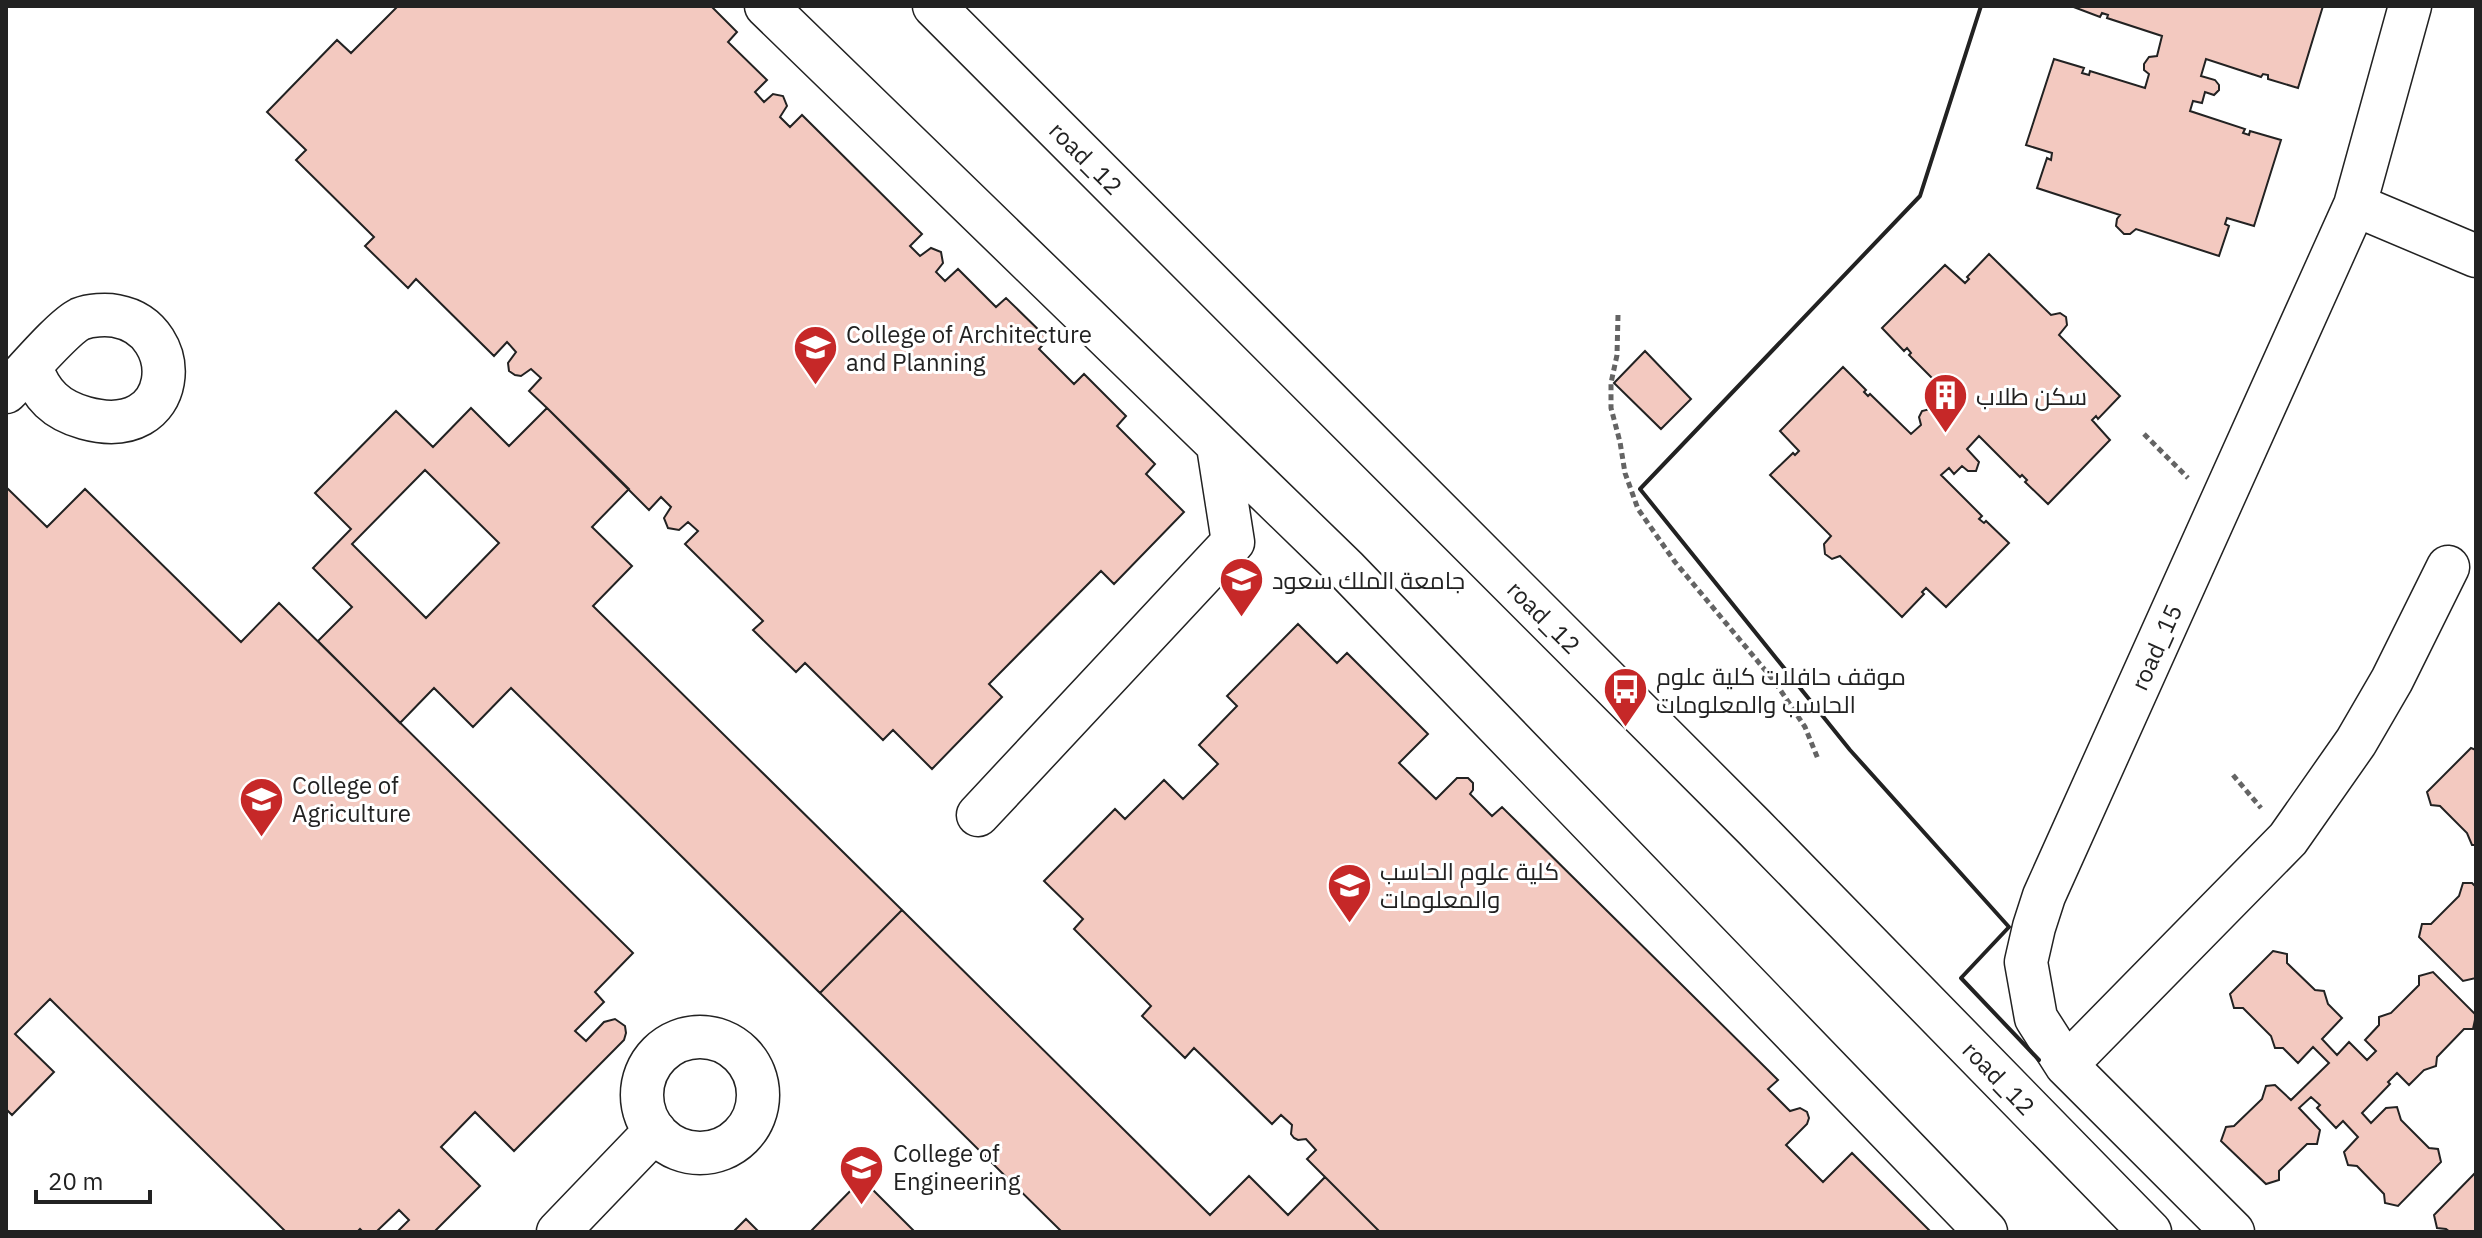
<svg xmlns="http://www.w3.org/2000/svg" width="2482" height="1238" viewBox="0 0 2482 1238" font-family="'IBM Plex Sans',Cairo,sans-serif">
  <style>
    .building { fill: #f3c9c0; stroke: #222; stroke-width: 2; fill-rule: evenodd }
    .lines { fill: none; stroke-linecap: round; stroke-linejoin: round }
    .minor-casing { stroke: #222; stroke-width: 45 }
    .path { stroke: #646464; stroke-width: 5; stroke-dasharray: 6 4; stroke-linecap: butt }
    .minor { stroke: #fff; stroke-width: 42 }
    .wall { stroke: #222; stroke-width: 4 }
    .labels { text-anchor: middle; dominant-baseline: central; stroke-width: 6; stroke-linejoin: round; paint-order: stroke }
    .street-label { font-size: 24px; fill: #222; stroke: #fff }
    .poi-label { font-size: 24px; fill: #222; stroke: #fff; text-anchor: start }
  </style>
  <rect width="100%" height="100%" fill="#fff"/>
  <!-- building -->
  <path class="building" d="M398,6H711L737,32L728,42L767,80L755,92L764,102L773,94L783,96L787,106L780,117L790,127L802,115L922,234L910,246L920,256L931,248L941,252L943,263L936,272L945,281L958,269L996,307L1006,298L1048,339L1039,349L1074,384L1084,374L1126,416L1117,426L1155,464L1146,474L1184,512L1114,584L1101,571L989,684L1002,697L932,769L893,730L883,740L805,663L796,672L753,630L763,621L685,544L698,531L688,522L679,530L668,528L664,518L671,507L661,497L649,510L547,408L529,391L541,378L531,369L521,376L515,375L509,371L508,363L516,352L507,342L494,356L416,279L408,288L365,246L374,237L296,160L306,150L267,112L337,40L351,53Z
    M2323,6L2298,88L2268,79V75L2263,74L2261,77L2206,59L2201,76L2215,80L2219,85V90L2214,95L2205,92L2202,103L2193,101L2190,111L2245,129L2243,133L2249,135L2250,131L2281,140L2254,226L2227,218L2225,224L2229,226L2219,256L2136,229L2130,234H2124L2116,226L2117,219L2120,215L2037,188L2047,158L2051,160L2052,153L2026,145L2054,59L2084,68L2082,73L2089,75L2090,71L2145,88L2149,74L2144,70V64L2149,57L2157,56L2162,36L2107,18L2108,15L2102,13L2100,17L2071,6Z
    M1989,254L2051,315L2060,313L2066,317L2067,325L2059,335L2120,396L2098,419L2096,416L2092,420L2110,440L2048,504L2025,482L2027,480L2022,475L2020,477L1979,436L1967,449L1979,462L1976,471H1968L1962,466L1954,474L1949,468L1941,475L1982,516L1979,519L1984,523L1986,521L2009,543L1946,607L1926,588L1922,592L1924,594L1902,617L1840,556L1832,559L1825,554L1824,544L1831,536L1770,475L1793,453L1795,455L1799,451L1780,431L1843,367L1866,390L1864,392L1868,396L1870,394L1911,434L1921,425L1919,417L1922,411L1930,409L1934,411L1950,396L1909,355L1911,353L1907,348L1904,351L1882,328L1945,265L1965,283L1969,279L1967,277Z
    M1645,351L1691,399L1661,429L1614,383Z
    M471,408L509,446L547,408L629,489L592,527L632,566L593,606L902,910L820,993L511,688L473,727L434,688L400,723L318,641L352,607L313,568L351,529L315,493L396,411L433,447ZM425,470L499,543L426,618L352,544Z
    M6,487L47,527L85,489L241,642L279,603L633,953L595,992L604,1002L575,1031L586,1041L604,1022L615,1019L625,1026L626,1033L624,1040L514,1151L475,1112L441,1147L480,1186L434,1232H397L409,1220L399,1210L376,1232H363L360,1229L357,1232H286L50,999L15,1034L54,1072L12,1115L6,1109Z
    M1298,624L1337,663L1347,653L1428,734L1399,763L1436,799L1457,778H1468L1473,783V790L1470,794L1492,816L1502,807L1778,1080L1768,1089L1790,1111L1800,1108L1807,1112L1809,1118L1807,1124L1786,1145L1823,1182L1852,1153L1931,1232H1380L1307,1159L1316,1150L1306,1139L1298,1140L1294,1138L1291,1134L1292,1125L1281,1115L1272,1124L1194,1048L1185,1058L1142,1016L1151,1006L1074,929L1083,919L1044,881L1115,809L1125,819L1164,780L1183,799L1218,764L1199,745L1237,706L1227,696Z
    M2471,748L2476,750V845H2472L2467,833L2440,806L2431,805L2427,792Z
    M2463,883H2472L2476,887V978L2463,981L2419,937L2422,924H2431L2459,896Z
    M902,910L1210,1215L1249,1176L1288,1215L1325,1177L1380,1232H1062L820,993Z
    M2273,951L2287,954V963L2315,990L2324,991L2328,1004L2342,1018L2322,1039L2337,1055L2349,1042L2367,1060L2376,1051L2365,1040L2379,1025V1017L2391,1013L2419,985V976L2433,972L2476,1015L2473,1029H2464L2437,1057L2436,1066L2424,1070L2409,1085L2397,1073L2388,1082L2390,1084L2362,1113L2371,1123L2386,1108L2397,1107L2401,1120L2429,1148L2438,1149L2441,1162L2398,1206L2385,1203L2384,1194L2357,1166L2348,1165L2344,1152L2358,1137L2343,1121L2336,1128L2317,1108L2320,1105L2311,1097L2299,1108L2320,1130L2317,1144H2307L2279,1171V1180L2266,1184L2221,1141L2226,1127L2234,1126L2262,1099L2266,1086L2275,1085L2291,1100L2329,1063L2313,1047L2298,1063L2283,1048H2275L2271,1036L2243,1008H2234L2230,994Z
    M2476,1172V1232H2450L2446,1229L2437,1228L2434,1215Z
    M862,1179L915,1232H810Z
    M746,1219L759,1232H733Z"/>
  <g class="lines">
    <defs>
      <path id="minor" d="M766,6L1346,569L1986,1232
        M934,6L1754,827L2150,1232
        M2355,205L2476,256
        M6,392C23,375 62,328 80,319C90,315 106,314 116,316C187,329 180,444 85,418C56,410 41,395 31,367
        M978,815L1233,542L1218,446
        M642 1095a58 58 0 1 1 116 0a58 58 0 1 1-116 0Z
        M2066,1065L2288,839L2356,742L2392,680L2448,567
        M558,1232L655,1131
        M2233,1232L2066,1065L2036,1018L2026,962L2034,927L2044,896L2355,205L2410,6"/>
    </defs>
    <!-- minor casing -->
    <use href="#minor" class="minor-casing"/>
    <!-- path -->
    <path class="path" d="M1618,315L1617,355L1611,383V408L1620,442L1625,473L1638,509L1675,562L1775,682L1805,727L1818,759
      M2144,434L2188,478
      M2233,775L2261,808"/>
    <!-- minor -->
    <use href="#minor" class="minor"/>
    <!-- wall -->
    <path class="wall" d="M1981,6L1920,196L1640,489L1850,750L2009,927L1961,978L2039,1060"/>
  </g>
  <!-- icons -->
  <defs>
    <symbol id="university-pin" viewBox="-11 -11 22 30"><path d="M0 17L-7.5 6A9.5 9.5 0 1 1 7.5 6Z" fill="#c62828" stroke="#fff"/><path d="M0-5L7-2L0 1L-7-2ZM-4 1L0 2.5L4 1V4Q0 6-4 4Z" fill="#fff"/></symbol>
    <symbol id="building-pin" viewBox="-11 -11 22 30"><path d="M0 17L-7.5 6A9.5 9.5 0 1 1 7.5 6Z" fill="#c62828" stroke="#fff"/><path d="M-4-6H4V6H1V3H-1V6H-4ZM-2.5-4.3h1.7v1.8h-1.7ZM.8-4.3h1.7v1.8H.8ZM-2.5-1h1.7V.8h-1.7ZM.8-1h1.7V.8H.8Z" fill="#fff"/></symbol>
    <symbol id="bus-pin" viewBox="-11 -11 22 30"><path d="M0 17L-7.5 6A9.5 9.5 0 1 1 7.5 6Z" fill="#c62828" stroke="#fff"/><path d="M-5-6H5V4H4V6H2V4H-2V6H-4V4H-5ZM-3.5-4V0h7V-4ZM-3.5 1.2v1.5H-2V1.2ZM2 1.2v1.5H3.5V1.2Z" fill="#fff"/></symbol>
  </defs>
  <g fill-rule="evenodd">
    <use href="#university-pin" x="790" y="322" width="51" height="69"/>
    <use href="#building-pin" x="1920" y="370" width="51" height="69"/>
    <use href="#university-pin" x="1216" y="554" width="51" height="69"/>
    <use href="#bus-pin" x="1600" y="664" width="51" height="69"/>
    <use href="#university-pin" x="236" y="774" width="51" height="69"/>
    <use href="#university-pin" x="1324" y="860" width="51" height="69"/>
    <use href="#university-pin" x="836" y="1142" width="51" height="69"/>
  </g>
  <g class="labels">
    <!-- street labels -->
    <g class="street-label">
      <text transform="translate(1086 158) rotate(45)">road_12</text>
      <text transform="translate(1544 617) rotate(45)">road_12</text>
      <text transform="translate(2156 647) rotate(-66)">road_15</text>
      <text transform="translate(1999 1078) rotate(46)">road_12</text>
    </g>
    <!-- poi labels -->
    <g class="poi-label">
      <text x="846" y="334">College of Architecture<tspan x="846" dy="28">and Planning</tspan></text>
      <text x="1976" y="396">سكن طلاب</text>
      <text x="1272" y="580">جامعة الملك سعود</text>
      <text x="1656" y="676">موقف حافلات كلية علوم<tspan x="1656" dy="28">الحاسب والمعلومات</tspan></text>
      <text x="292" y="785">College of<tspan x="292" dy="28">Agriculture</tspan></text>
      <text x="1380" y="871">كلية علوم الحاسب<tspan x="1380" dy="28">والمعلومات</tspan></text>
      <text x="893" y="1153">College of<tspan x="893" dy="28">Engineering</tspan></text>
    </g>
  </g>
  <!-- border -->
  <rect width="2482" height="1238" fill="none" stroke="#222222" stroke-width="16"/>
  <!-- scale -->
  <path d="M36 1190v12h114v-12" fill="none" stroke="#222222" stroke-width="4"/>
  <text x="48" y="1190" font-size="24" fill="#222222" stroke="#ffffff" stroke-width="6" paint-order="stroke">20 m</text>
</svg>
